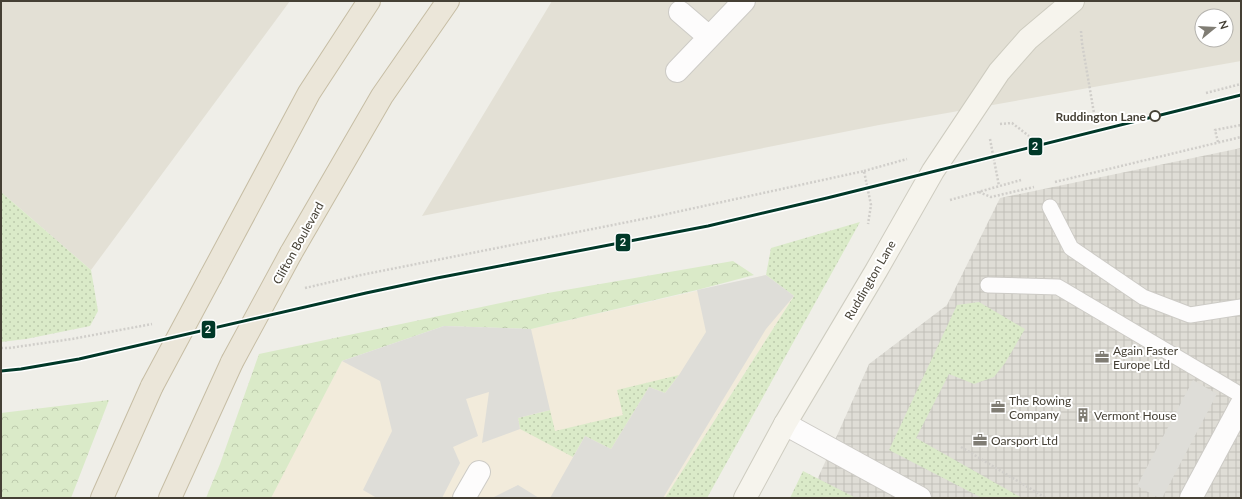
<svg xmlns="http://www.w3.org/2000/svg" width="1242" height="499" viewBox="0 0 1242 499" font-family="Lato,sans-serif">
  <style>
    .residential { fill: #e3e0d5; fill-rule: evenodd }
    .commercial { fill: #f2ebdb }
    .industrial { fill: url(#industrial-grid) }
    .grass { fill: url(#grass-dots) }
    .forest { fill: url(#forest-crowns) }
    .parking { fill: #deddd8 }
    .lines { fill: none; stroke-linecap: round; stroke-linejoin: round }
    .lane-casing { stroke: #cdcbc6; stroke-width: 17 }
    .street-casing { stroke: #cdcbc6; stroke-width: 24 }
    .secondary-casing { stroke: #ceccc0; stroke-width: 24 }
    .highway-casing { stroke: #c6bda4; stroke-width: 24 }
    .path { stroke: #d0ceca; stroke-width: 2.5; stroke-dasharray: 2 2; stroke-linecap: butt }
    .lane { stroke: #fdfcfc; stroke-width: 15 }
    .street { stroke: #fdfcfc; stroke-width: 22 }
    .secondary { stroke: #f6f4ed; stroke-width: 22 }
    .highway { stroke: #ebe6d9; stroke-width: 22 }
    .highway-bridge-casing { stroke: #c6bda4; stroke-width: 24; stroke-linecap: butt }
    .highway-bridge { stroke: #ebe6d9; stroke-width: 22 }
    .tram-1-casing { stroke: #fff; stroke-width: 6 }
    .tram-1 { stroke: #003828; stroke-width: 3 }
    .stop-dot { fill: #fff; stroke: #454035; stroke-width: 2 }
    .labels { text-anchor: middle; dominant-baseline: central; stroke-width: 4; stroke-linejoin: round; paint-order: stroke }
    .stop-label { font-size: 12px; font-weight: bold; fill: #454035; stroke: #fff; text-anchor: end }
    .street-label { font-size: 12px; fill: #454035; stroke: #fff }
    .poi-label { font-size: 12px; fill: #454035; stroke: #fff; text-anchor: start }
    .line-badge { stroke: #fff; stroke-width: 1.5 }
    .badge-label { font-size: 11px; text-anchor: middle; font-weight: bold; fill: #fff }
  </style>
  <defs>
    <pattern id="industrial-grid" width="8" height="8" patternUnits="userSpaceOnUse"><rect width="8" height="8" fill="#dfddd6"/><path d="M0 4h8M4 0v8" fill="none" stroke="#c1bfb8"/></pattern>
    <pattern id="grass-dots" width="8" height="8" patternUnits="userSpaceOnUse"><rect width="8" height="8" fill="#daeac8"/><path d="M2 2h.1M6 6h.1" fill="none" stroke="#bccaac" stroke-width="1.8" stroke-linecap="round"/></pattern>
    <pattern id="forest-crowns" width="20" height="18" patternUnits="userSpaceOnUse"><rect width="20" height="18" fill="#daeac8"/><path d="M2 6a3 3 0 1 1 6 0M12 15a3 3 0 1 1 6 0" fill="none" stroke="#bccaac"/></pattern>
  </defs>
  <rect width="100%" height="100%" fill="#efeee8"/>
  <!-- residential -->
  <path class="residential" d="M1,1H290L91,270L1,192Z
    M552,1H1241V61L879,125L422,216ZM1202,16H1226V40H1202Z"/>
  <!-- commercial -->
  <path class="commercial" d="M766,275L794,296L665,498H269L342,361L531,329Z"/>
  <!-- industrial -->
  <path class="industrial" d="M1241,148V498H809L869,364L947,305L1000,198Z"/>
  <!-- grass -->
  <path class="grass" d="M1,192L91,270L98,311L90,326L26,339L1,342Z
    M860,222L707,498H665L794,296L766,275L771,248Z
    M979,302L1025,329L1005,363L994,377L974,384L949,374L916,438L1022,498H982L889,450L957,305Z
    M679,375L665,393L649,387L611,449L585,436L573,457L520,429L518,418L550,410L555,431L623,415L617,390Z
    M803,471L856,498H790Z"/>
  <!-- forest -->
  <path class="forest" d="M733,261L754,275L697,290L531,329L444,326L342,361L271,498H206L220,464L259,354L548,293Z
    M109,400L71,498H1V413Z"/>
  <!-- parking -->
  <path class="parking" d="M766,275L794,296L766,329L663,498H550L585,436L611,449L649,387L665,393L679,375L706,332L697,290Z
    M444,326L531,329L550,410L518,418L520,429L482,443L489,392L466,399L478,436L453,447L460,463L442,498H377L363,490L392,431L380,381L342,361Z
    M1193,380L1217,394L1162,498H1159L1137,486Z
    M518,485L539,498H492Z"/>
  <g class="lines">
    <defs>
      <path id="lane" d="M1050,207L1071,248L1143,297L1190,315L1241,307
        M988,285L1058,287L1241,395"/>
      <path id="street" d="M680,12L709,37
        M677,71L744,1
        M785,424L920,498
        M464,498L479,472
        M1191,498L1241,405"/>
      <path id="secondary" d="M745,498L785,424L876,271L933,171L999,72L1028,39L1073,1"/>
      <path id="highway" d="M291,253L382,96L448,1
        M211,276L309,93L369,1
        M102,498L152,386
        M170,498L232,362"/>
    </defs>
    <!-- lane casing -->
    <use href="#lane" class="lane-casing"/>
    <!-- street casing -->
    <use href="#street" class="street-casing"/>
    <!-- secondary casing -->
    <use href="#secondary" class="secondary-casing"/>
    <!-- highway casing -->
    <use href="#highway" class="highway-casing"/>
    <!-- path -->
    <path class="path" d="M1081,31L1082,43L1095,119
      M1206,93L1241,84
      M1000,124L1012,123L1029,136
      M990,139L999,186
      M1218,142L1215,130L1241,125
      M864,171L907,159
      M1055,182L1241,137
      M979,192L991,197L1034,187
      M950,200L1021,180
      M305,288L361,275L658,216L864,171L871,205L868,224
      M1,348H9L72,339L152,324
      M961,447L1046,498"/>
    <!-- lane -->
    <use href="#lane" class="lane"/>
    <!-- street -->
    <use href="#street" class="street"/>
    <!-- secondary -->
    <use href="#secondary" class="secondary"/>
    <!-- highway -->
    <use href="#highway" class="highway"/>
    <defs>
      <path id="highway-bridge" d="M232,362L291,253
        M152,386L211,276"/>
    </defs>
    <!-- highway-bridge casing -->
    <use href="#highway-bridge" class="highway-bridge-casing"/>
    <!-- highway-bridge -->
    <use href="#highway-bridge" class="highway-bridge"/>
    <defs>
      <path id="tram-1" d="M1,371L21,369L79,359L366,293L437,278L708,226L827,198L1241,95"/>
    </defs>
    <!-- tram-1 casing -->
    <use href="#tram-1" class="tram-1-casing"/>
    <!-- tram-1 -->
    <use href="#tram-1" class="tram-1"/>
  </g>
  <!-- icons -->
  <defs>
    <symbol id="office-bare" viewBox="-9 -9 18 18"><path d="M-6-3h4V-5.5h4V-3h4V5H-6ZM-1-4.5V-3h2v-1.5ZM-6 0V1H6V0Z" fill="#807d74" stroke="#fff" stroke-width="2.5" paint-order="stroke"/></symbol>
    <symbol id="building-bare" viewBox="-9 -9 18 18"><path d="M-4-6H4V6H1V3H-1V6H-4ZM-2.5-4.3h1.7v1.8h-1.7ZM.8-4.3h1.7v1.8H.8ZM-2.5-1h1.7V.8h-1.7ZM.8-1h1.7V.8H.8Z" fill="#807d74" stroke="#fff" stroke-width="2.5" paint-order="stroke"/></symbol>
  </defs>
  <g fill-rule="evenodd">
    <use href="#office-bare" x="1092" y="347" width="20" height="20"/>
    <use href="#office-bare" x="988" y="397" width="20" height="20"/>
    <use href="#building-bare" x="1073" y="405" width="20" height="20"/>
    <use href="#office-bare" x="970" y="430" width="20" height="20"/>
  </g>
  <!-- markers -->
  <circle class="stop-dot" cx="1155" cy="116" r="5"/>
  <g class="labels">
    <!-- stop labels -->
    <g class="stop-label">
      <text x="1146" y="116">Ruddington Lane</text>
    </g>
    <!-- street labels -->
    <g class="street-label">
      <text transform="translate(298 243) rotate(-61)">Clifton Boulevard</text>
      <text transform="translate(870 280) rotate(-60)">Ruddington Lane</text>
    </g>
    <!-- poi labels -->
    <g class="poi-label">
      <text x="1113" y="350">Again Faster<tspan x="1113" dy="14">Europe Ltd</tspan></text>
      <text x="1009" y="400">The Rowing<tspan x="1009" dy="14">Company</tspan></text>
      <text x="1094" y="415">Vermont House</text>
      <text x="991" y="440">Oarsport Ltd</text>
    </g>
  </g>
  <g class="line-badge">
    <rect x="1028" y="137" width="15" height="19" rx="4" fill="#003828"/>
    <rect x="615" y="233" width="16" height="19" rx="4" fill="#003828"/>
    <rect x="201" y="320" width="15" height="19" rx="4" fill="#003828"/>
  </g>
  <g class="badge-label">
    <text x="1035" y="150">2</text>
    <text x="623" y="246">2</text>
    <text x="208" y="333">2</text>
  </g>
  <!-- border -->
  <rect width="1242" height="499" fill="none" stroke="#454035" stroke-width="4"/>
  <!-- north arrow -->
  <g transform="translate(1214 28) rotate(72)"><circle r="19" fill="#ffffff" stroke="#b5b3ae"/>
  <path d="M0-3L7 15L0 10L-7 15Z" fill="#807d74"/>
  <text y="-6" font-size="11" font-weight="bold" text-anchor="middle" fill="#454035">N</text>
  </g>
</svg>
